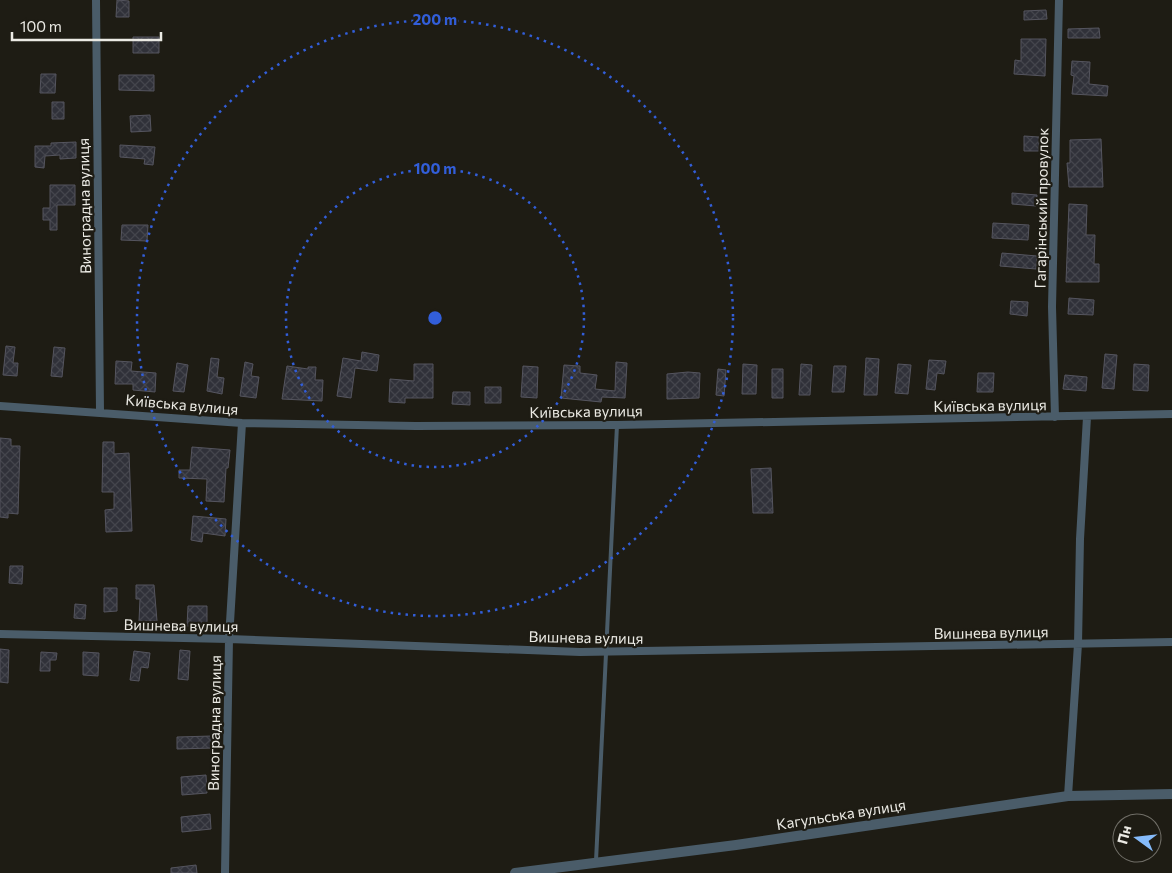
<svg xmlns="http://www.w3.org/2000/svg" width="1172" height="873" viewBox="0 0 1172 873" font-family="Commissioner,sans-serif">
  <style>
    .building { fill: url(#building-cross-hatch); stroke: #55555f }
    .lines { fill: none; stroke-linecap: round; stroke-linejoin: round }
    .service { stroke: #4a5c69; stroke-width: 4 }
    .minor { stroke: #4a5c69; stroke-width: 8 }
    .tertiary { stroke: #4a5c69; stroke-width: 10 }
    .ring { fill: none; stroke: #325ed9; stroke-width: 2.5; stroke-dasharray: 2.5 5 }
    .labels { text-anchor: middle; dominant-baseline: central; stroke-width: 4.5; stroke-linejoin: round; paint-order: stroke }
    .street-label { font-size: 15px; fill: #ebeae4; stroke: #1e1c14 }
    .centre { fill: #325ed9; stroke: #1e1c14; stroke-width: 2.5 }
    .ring-label { font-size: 15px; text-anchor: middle; font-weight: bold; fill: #325ed9; stroke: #1e1c14; stroke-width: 4.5; stroke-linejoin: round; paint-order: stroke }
  </style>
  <defs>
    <pattern id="building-cross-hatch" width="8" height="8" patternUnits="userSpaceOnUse" patternTransform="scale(1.25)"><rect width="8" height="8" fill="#303139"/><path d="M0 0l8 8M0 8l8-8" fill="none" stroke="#44454c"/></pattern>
  </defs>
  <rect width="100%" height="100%" fill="#1e1c14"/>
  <!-- building -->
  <path class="building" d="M117,0L129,1V17H116Z
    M1046,10L1047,19L1024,20V11Z
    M1099,28L1100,38H1068V29Z
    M133,37H159V53H133Z
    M1021,39H1046L1045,76L1014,74L1015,60L1021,61Z
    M1072,61L1090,62L1089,84L1108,86L1107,96L1072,94L1074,76L1071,75Z
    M41,74H56L55,93H40Z
    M119,75H154V91L119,90Z
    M52,102H64V119H52Z
    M150,115L151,131L131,132L130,116Z
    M1024,136L1039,137V151H1024Z
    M1101,139L1103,187H1069L1067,163H1070V140Z
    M76,142V158L60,159V155L45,156L44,168L35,167V146H51V143Z
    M120,145L155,147L153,165L144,164L145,159L120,157Z
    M50,185H75V205H57V230H50V220H43V208H50Z
    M1012,193L1037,195L1036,206L1012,204Z
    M1069,204L1087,205L1086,235H1095L1094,264H1099V282H1066Z
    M993,223L1029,225L1028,240L992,238Z
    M122,225H148L147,241L121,240Z
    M1002,253L1037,256L1036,269L1000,266Z
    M1069,298L1094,300L1093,315L1068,314Z
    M1011,301L1028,302L1027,316L1010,314Z
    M6,346L15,347L13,363H18L17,376L3,375Z
    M54,347L65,348L62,377L51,376Z
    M362,352L379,355L377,371L355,368L351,398L337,396L343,358L361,361Z
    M1105,354L1117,355L1114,389L1102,388Z
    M211,358L219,359L217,377L224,378L222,394L207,391Z
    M866,358L879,359L877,395H864Z
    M929,360L946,361L944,374L937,373L935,390L926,389Z
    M116,361L132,362L131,371L156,373L155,392L133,390V384H115Z
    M245,362L253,364L251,376L259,377L256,398L240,396Z
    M616,362L627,363L625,398L602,397L601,402L561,398L564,365L580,366V373L597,375L595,389L615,391Z
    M177,363L188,365L184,392L173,391Z
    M414,364H433V398H405V403L389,402L390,379L414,381Z
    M743,364L757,365L756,394H742Z
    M801,364L812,365L810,395H799Z
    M898,364L911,365L908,394L895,393Z
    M1134,364L1149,365L1148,391L1133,390Z
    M287,366L308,369V367H316L315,380H323L322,401L282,399Z
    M523,366L538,367L537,398L521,397Z
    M834,366H846L844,392H832Z
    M718,369L726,370L724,396L716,395Z
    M772,369H783V398H772Z
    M688,372L700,373L699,398L667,399V374Z
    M978,373H994L993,392H977Z
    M1065,375L1087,377L1086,391L1063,389Z
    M485,387H501V403H485Z
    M453,392H470V405L452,404Z
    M0,438L11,439V446H20L18,514L8,513V518L0,517Z
    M103,442H114V454L129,453L132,531L106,532L105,510L114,509V492H102Z
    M192,447L230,450L228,468H226L224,502L206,501L207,479L179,478V470H190Z
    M771,468L773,513H753L751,469Z
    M193,516L226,519L225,536L203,533L202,542L191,540Z
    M10,566H23L22,584L9,583Z
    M136,585H154L157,621H139L140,599H136Z
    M104,588H117V611L104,612Z
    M75,604L86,605L85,619L74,618Z
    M188,606H207V627L187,626Z
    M0,649L9,650L8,683L0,682Z
    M180,650L190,651L188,680L178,679Z
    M134,651L150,653L148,668L141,667L139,681L130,680Z
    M41,652L57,653L56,660H50V671H40Z
    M83,652L99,653L98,676L83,675Z
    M212,736L213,748L177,749V737Z
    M206,775L207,793L182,795L181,777Z
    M210,814L211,829L182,832L181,817Z
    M196,865L197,873H171V868Z"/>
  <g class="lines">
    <!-- service -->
    <path class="service" d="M596,861L617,425"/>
    <!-- minor -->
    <path class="minor" d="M96,0L100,411
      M0,406L242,423L416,426L617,425L1172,414
      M1055,417L1052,307L1059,0
      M0,634L229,639L580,652L1172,642
      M1068,796L1078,644L1080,539L1087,417
      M225,873L229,639L242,423"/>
    <!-- tertiary -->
    <path class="tertiary" d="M515,873L736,845L1068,796L1172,794"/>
  </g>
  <!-- distance rings -->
  <g class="ring">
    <circle cx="435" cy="318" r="149"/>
    <circle cx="435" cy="318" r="298"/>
  </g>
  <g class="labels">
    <!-- street labels -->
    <g class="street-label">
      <text transform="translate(84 206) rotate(-91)">Виноградна вулиця</text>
      <text transform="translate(1041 208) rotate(-89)">Гагарінський провулок</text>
      <text transform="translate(182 404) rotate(5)">Київська вулиця</text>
      <text transform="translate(990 405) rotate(-1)">Київська вулиця</text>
      <text transform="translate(586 411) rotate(-1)">Київська вулиця</text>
      <text transform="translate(181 625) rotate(1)">Вишнева вулиця</text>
      <text transform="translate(991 632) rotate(-1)">Вишнева вулиця</text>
      <text transform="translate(586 637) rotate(1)">Вишнева вулиця</text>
      <text transform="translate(214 723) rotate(-89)">Виноградна вулиця</text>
      <text transform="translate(841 814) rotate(-9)">Кагульська вулиця</text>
    </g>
  </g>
  <circle cx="435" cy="318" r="8" class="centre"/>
  <g class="ring-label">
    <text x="435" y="25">200 m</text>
    <text x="435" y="174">100 m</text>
  </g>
  <!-- north arrow -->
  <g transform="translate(1137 838) rotate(285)"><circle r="24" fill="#1e1c14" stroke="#706e67"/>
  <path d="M0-4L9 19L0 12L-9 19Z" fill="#85bbfb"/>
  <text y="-8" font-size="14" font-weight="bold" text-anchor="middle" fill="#ebeae4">Пн</text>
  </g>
  <!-- scale -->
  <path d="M12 32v8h149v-8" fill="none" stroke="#ebeae4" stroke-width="2.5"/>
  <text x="20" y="32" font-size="15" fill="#ebeae4" stroke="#1e1c14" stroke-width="4" paint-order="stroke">100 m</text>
</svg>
